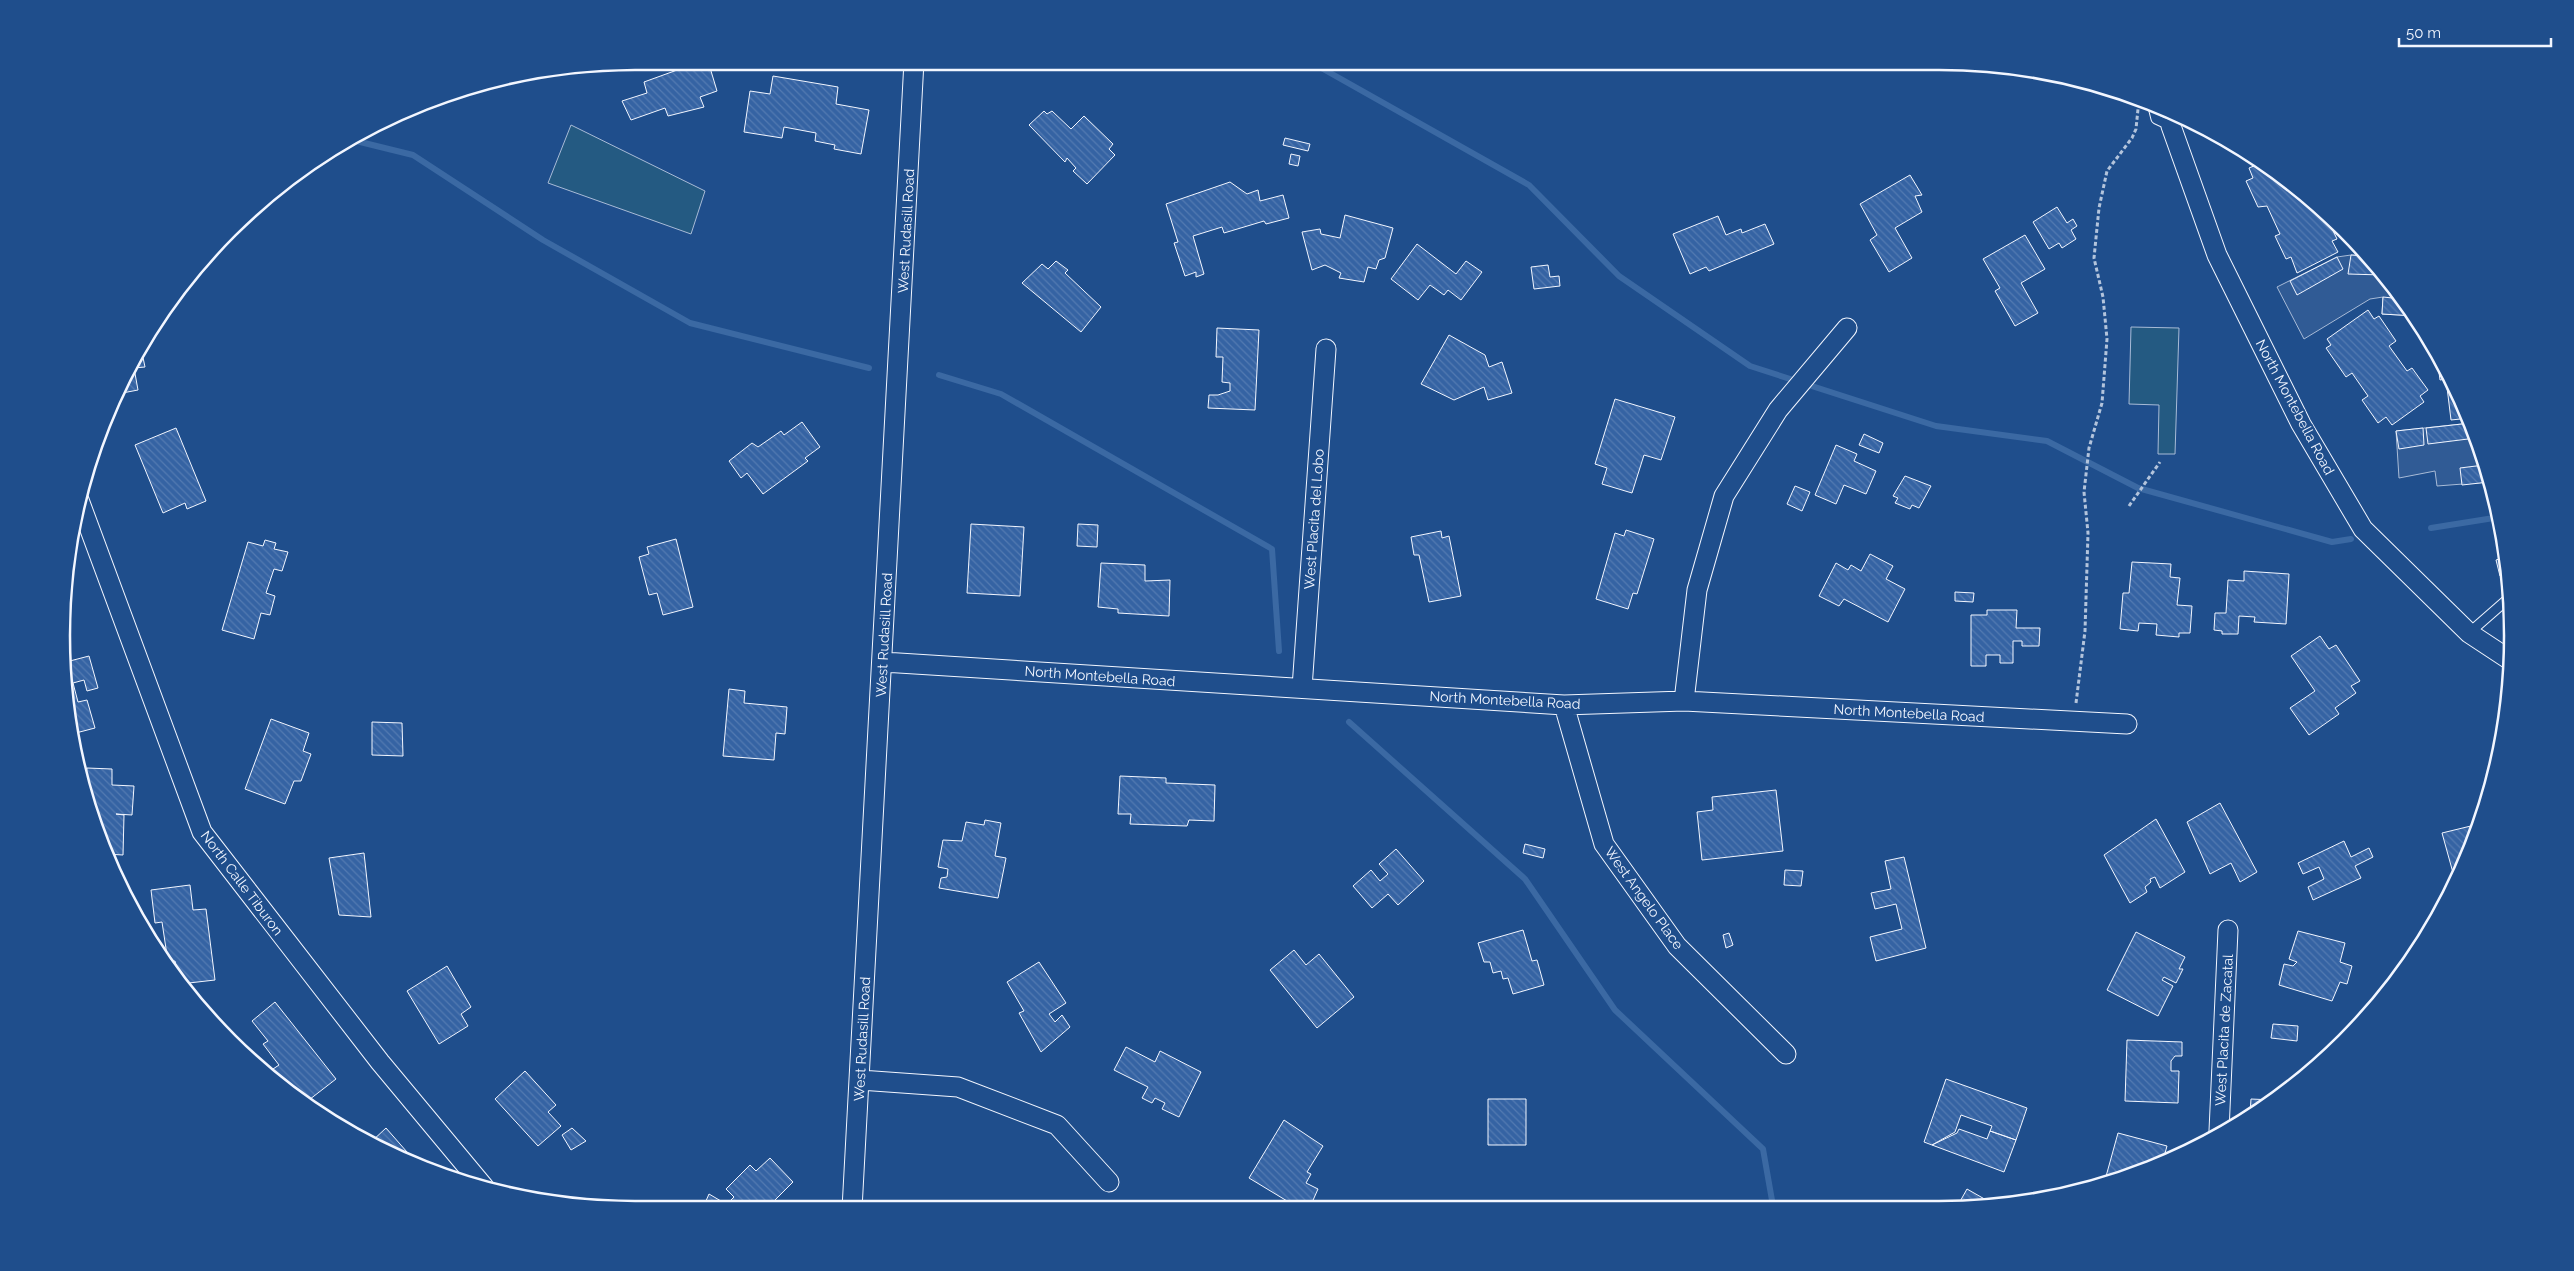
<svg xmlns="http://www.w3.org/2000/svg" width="2574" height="1271" viewBox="0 0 2574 1271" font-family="Raleway,sans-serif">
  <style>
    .pitch { fill: #245a82; stroke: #a8bbd7 }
    .parking { fill: #305b95; stroke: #a8bbd7 }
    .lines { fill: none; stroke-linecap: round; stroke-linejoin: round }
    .stream { stroke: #3b69a3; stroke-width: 6 }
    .building { fill: url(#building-back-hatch); stroke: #f2f6ff }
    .lane-casing { stroke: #f2f6ff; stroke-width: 11 }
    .street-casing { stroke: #f2f6ff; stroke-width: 21 }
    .path { stroke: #b3c4dc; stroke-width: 3; stroke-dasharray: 4 2.5; stroke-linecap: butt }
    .lane { stroke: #1f4e8c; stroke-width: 9 }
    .street { stroke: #1f4e8c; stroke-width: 19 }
    .labels { text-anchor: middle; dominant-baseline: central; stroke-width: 4; stroke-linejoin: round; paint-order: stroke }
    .street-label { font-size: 14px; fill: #f2f6ff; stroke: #1f4e8c }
    .rim { fill: none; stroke: #f2f6ff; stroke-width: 2.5 }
  </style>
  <defs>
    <pattern id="building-back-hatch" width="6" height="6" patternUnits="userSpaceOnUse" patternTransform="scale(1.25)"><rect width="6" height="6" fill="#3563a3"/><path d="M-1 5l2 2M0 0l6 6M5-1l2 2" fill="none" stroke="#537ab1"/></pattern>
  </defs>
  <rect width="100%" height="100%" fill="#1f4e8c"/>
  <!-- pitch -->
  <path class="pitch" d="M571,125L705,191L691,234L548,183Z
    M2131,327L2179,328L2175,454H2158L2159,405L2129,404Z"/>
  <!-- parking -->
  <path class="parking" d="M2351,255L2366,256L2416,316L2382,314L2383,297L2370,299L2304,339L2277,287L2337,257Z
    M2471,423L2489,482L2437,486L2435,471L2399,478L2396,431Z"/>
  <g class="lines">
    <!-- stream -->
    <path class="stream" d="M1309,61L1529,185L1619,276L1750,366L1936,426L2047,441L2138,488L2332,542L2351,539
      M348,139L413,155L543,240L690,323L869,368
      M939,375L1001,394L1272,549L1279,651
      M2431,528L2500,517
      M1349,722L1525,879L1615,1010L1763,1149L1773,1206"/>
  </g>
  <!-- building -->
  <path class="building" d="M702,61H708L717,91L700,97L704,107L668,116L665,108L631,120L622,101L647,93L644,82Z
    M773,76L838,87L836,104L869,110L861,154L834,149L835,145L815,141L816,133L784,127L782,138L744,132L750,91L770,94Z
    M1044,111L1047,114L1052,111L1071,129L1084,116L1113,144L1109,149L1115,155L1087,184L1073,171L1076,168L1067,158L1065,162L1029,125Z
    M1285,138L1310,144L1308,151L1283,145Z
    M1291,154L1300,156L1298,166L1289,164Z
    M2263,162L2317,207L2322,218L2325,214L2337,239L2332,241L2338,252L2297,273L2291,257L2286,259L2275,236L2280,234L2267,206L2258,207L2246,181L2253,178L2249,168Z
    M1910,175L1922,195L1915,196L1922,212L1895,228L1912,258L1889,272L1870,240L1877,235L1860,204Z
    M1230,182L1247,194L1258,190L1260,201L1283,195L1289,218L1266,224L1264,221L1224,233L1222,227L1193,236L1204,274L1196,277V272L1185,276L1174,243L1178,242L1166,204Z
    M2057,207L2067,223L2073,219L2077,226L2071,230L2076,239L2062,248L2059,243L2049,249L2033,222Z
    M1345,215L1393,228L1385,258L1379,260L1376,269L1368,267L1364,282L1339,278L1341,273L1325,265L1312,270L1302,232L1320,229L1321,234L1340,238Z
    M1718,216L1726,235L1741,229L1742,233L1765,224L1774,244L1709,271L1706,267L1690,274L1673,234Z
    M2025,235L2045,269L2021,283L2038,313L2015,326L1995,291L2000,288L1983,259Z
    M1417,244L1456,274L1466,261L1482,272L1461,300L1448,290L1444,295L1430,285L1418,300L1391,279Z
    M2351,255L2366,256L2382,275L2348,274Z
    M2337,257L2343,269L2297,295L2290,281Z
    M1056,261L1068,270L1065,273L1101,307L1081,332L1022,283L1042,264L1048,269Z
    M1548,265L1550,277L1559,276L1560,286L1534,289L1531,267Z
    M2383,297L2402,299L2416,316L2382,314Z
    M2368,310L2374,319L2379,316L2396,341L2389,346L2407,371L2412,368L2428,390L2420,396L2424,402L2392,425L2386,417L2378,423L2362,400L2368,396L2352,373L2346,377L2326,348L2331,345L2327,339Z
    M1217,328L1259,330L1255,410L1208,408L1209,395H1218L1230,391V383L1222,382L1223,357H1216Z
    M1449,335L1485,355L1489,367L1502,362L1512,393L1488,400L1484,387L1454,400L1421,384Z
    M141,348L145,367L134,368L138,390L117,394Z
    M2437,357L2469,416L2470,418L2451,420L2446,379L2440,380Z
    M1615,399L1675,417L1661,460L1644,455L1632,493L1602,484L1607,468L1595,464Z
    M802,422L820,447L805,458L808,461L763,494L747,473L741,478L729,461L752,443L758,447L781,431L784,435Z
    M2471,423L2476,438L2428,444L2426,428Z
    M176,428L206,501L187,509L185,503L163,513L135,445Z
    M2423,428L2424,445L2399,449L2396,431Z
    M1864,434L1883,443L1879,453L1859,445Z
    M1836,445L1857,454L1854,461L1876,471L1866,494L1844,485L1836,504L1815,495Z
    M2484,465L2489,482L2462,485L2460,468Z
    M1905,476L1931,486L1919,508L1912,505L1910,509L1895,503L1898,498L1893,496Z
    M1795,486L1810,492L1802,511L1787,504Z
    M971,524L1024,527L1020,596L967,593Z
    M1078,524L1098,525L1097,547L1077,546Z
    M1626,530L1654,539L1637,594L1633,593L1628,609L1596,599L1615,533L1624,536Z
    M1441,531L1442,538L1449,536L1461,596L1429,602L1419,555H1414L1411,537Z
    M676,539L693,607L663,615L657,593L649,595L639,557L649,554L647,547Z
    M265,540L276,543L274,549L288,552L282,571L274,569L266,593L275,596L270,615L261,613L254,639L222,630L248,542L263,546Z
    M1870,554L1893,566L1886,579L1905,589L1888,622L1844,599L1839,606L1819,596L1836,563L1848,570L1851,565L1861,571Z
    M2505,557L2507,575L2500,576L2496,560Z
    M2132,562L2171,564L2170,577L2180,578L2177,605L2192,606L2190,633H2179V637L2156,635L2157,624L2139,623L2138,631L2120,629L2123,593H2129Z
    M1101,563L1145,565V581L1170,580L1169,616L1118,613V609L1098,607Z
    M2244,571L2289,574L2286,624L2254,622L2255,617L2239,616L2238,634H2222V631L2214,630L2215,613H2226L2228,580L2244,581Z
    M1955,592L1974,593L1973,602L1955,601Z
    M1987,610H2017L2016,628H2040L2039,646H2022V641H2013V663H2000V655H1986V666H1971V615H1987Z
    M2320,636L2329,649L2336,645L2360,681L2351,686L2356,693L2335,708L2339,714L2309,735L2290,708L2315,691L2291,656Z
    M89,656L98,688L87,691L84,680L73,683L78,702L87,700L95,728L72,734L66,711L64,670L68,669L66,662Z
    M729,689L745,691L744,703L787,707L785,734L776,733L774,760L723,756Z
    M271,719L309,733L303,751L311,754L301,781H294L285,804L245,789Z
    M372,722L402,723L403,756L372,755Z
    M87,768L112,769V785L134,786L132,815L116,814L124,815L123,855L106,854L92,820L84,788Z
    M1120,776L1166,778V783L1215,785L1214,821L1189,820L1187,826L1130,824L1131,814H1118Z
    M1776,790L1783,851L1702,860L1697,812L1713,810L1712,797Z
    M2220,803L2257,872L2240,882L2231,863L2210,874L2187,822Z
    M2156,819L2185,872L2160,888L2155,877L2150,879L2151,882L2145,887L2147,892L2130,903L2104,855Z
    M985,820L1001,823L995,856L1006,858L998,898L939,888L941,878L947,877L948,869L938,867L943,840L962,841L966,822L984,825Z
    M2479,824L2469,856L2455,880L2442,833Z
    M2344,841L2351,857L2369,848L2373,857L2355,866L2361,878L2313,900L2308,887L2324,879L2319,867L2303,874L2298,863Z
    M1525,844L1545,849L1543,858L1523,853Z
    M1396,849L1424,881L1398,905L1388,894L1372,908L1353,886L1371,870L1380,881L1388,874L1379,864Z
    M364,853L371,917L339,915L329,858Z
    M1904,857L1926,948L1876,961L1870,937L1902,929L1896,904L1875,909L1871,893L1891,889L1885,861Z
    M1785,870L1803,871L1801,886L1784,885Z
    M190,885L193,910L206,909L215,980L180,984L175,961L168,962L162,922L155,923L151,890Z
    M1523,930L1532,961L1537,960L1544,985L1513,994L1508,978L1503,979L1501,971L1493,973L1490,962H1484L1478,943Z
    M2298,931L2345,943L2340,962L2352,966L2347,984L2340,982L2332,1001L2279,985L2284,964L2293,966L2297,962L2289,959Z
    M2136,932L2185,957L2179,969H2183L2176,983L2164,977L2162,980L2173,986L2158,1016L2107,990Z
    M1729,933L1733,945L1726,948L1723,935Z
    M1294,950L1306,965L1319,954L1354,997L1317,1028L1270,970Z
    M1039,962L1066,1003L1049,1014L1055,1022L1062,1015L1070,1027L1041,1052L1019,1013L1024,1011L1007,982Z
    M447,966L471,1007L461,1014L468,1026L439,1044L407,991Z
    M275,1002L336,1079L305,1103L292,1093L273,1069L279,1065L263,1044L268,1041L252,1021Z
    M2273,1024L2298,1026L2297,1041L2271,1038Z
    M2127,1040L2182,1042V1056H2175L2171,1061V1071H2179L2178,1103L2125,1101Z
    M1126,1047L1155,1062L1160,1051L1201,1072L1179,1117L1162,1109L1165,1103L1155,1098L1152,1103L1142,1098L1148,1087L1114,1070Z
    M525,1071L556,1105L548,1112L561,1126L538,1146L495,1099Z
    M1946,1079L2027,1108L2016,1140L1990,1131L1992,1126L1961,1115L1955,1132L1932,1145L1924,1142Z
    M1488,1099H1526V1145H1488Z
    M2251,1099L2273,1100L2250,1113Z
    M1284,1120L1323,1146L1307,1172L1311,1174L1306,1183L1318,1189L1310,1207H1297L1249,1178Z
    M386,1128L421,1168L371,1142Z
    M572,1128L586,1141L571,1150L562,1135Z
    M1959,1129L1987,1139L1990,1131L2016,1140L2004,1172L1932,1145L1957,1133Z
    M2118,1133L2167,1146L2162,1164L2105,1180Z
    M770,1158L793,1182L766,1209H734L728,1203L734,1197L726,1189L750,1165L756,1171Z
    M1967,1189L1995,1205H1958Z
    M709,1194L726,1204L723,1209L702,1210Z"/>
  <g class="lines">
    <defs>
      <path id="lane" d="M2152,103L2156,119L2171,126L2176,114
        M2469,633L2509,598"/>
      <path id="street" d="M2171,126L2217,255L2301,424L2363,529L2469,633L2510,660
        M79,500L202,832L380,1062L484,1187
        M883,662L1564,705L1684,701L2127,724
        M1302,688L1326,349
        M1684,701L1697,590L1724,496L1778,410L1847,328
        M1564,705L1604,844L1677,946L1786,1054
        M860,1080L958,1087L1057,1125L1109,1182
        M2219,1131L2228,930
        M852,1209L914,61"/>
    </defs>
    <!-- lane casing -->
    <use href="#lane" class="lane-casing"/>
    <!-- street casing -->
    <use href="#street" class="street-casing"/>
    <!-- path -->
    <path class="path" d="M2129,506L2160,462
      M2076,703L2085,631L2088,533L2084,492L2089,448L2102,403L2107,339L2103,297L2094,258L2099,208L2107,171L2132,138L2136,129L2138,109"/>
    <!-- lane -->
    <use href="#lane" class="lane"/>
    <!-- street -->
    <use href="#street" class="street"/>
  </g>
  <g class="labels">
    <!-- street labels -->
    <g class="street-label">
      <text transform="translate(906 231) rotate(-87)">West Rudasill Road</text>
      <text transform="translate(2295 407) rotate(62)">North Montebella Road</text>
      <text transform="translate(1314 519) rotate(-86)">West Placita del Lobo</text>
      <text transform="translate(884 635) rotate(-87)">West Rudasill Road</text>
      <text transform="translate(1100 676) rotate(4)">North Montebella Road</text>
      <text transform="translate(1505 700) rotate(3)">North Montebella Road</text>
      <text transform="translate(1909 713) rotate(3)">North Montebella Road</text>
      <text transform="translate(242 883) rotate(53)">North Calle Tiburon</text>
      <text transform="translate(1644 898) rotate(54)">West Angelo Place</text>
      <text transform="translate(2224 1030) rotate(-87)">West Placita de Zacatal</text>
      <text transform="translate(862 1039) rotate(-87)">West Rudasill Road</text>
    </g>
  </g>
  <!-- crop -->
  <path d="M0 0H2574V1271H0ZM635 70H1939A565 565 0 0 1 2504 635V636A565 565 0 0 1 1939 1201H635A565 565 0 0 1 70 636V635A565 565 0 0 1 635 70Z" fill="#1f4e8c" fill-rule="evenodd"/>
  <path class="rim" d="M635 70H1939A565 565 0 0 1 2504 635V636A565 565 0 0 1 1939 1201H635A565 565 0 0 1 70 636V635A565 565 0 0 1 635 70Z"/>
  <!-- scale -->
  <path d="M2399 38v8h152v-8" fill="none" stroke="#f2f6ff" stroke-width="2.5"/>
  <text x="2406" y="38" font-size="15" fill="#f2f6ff" stroke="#1f4e8c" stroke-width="4" paint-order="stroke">50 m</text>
</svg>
